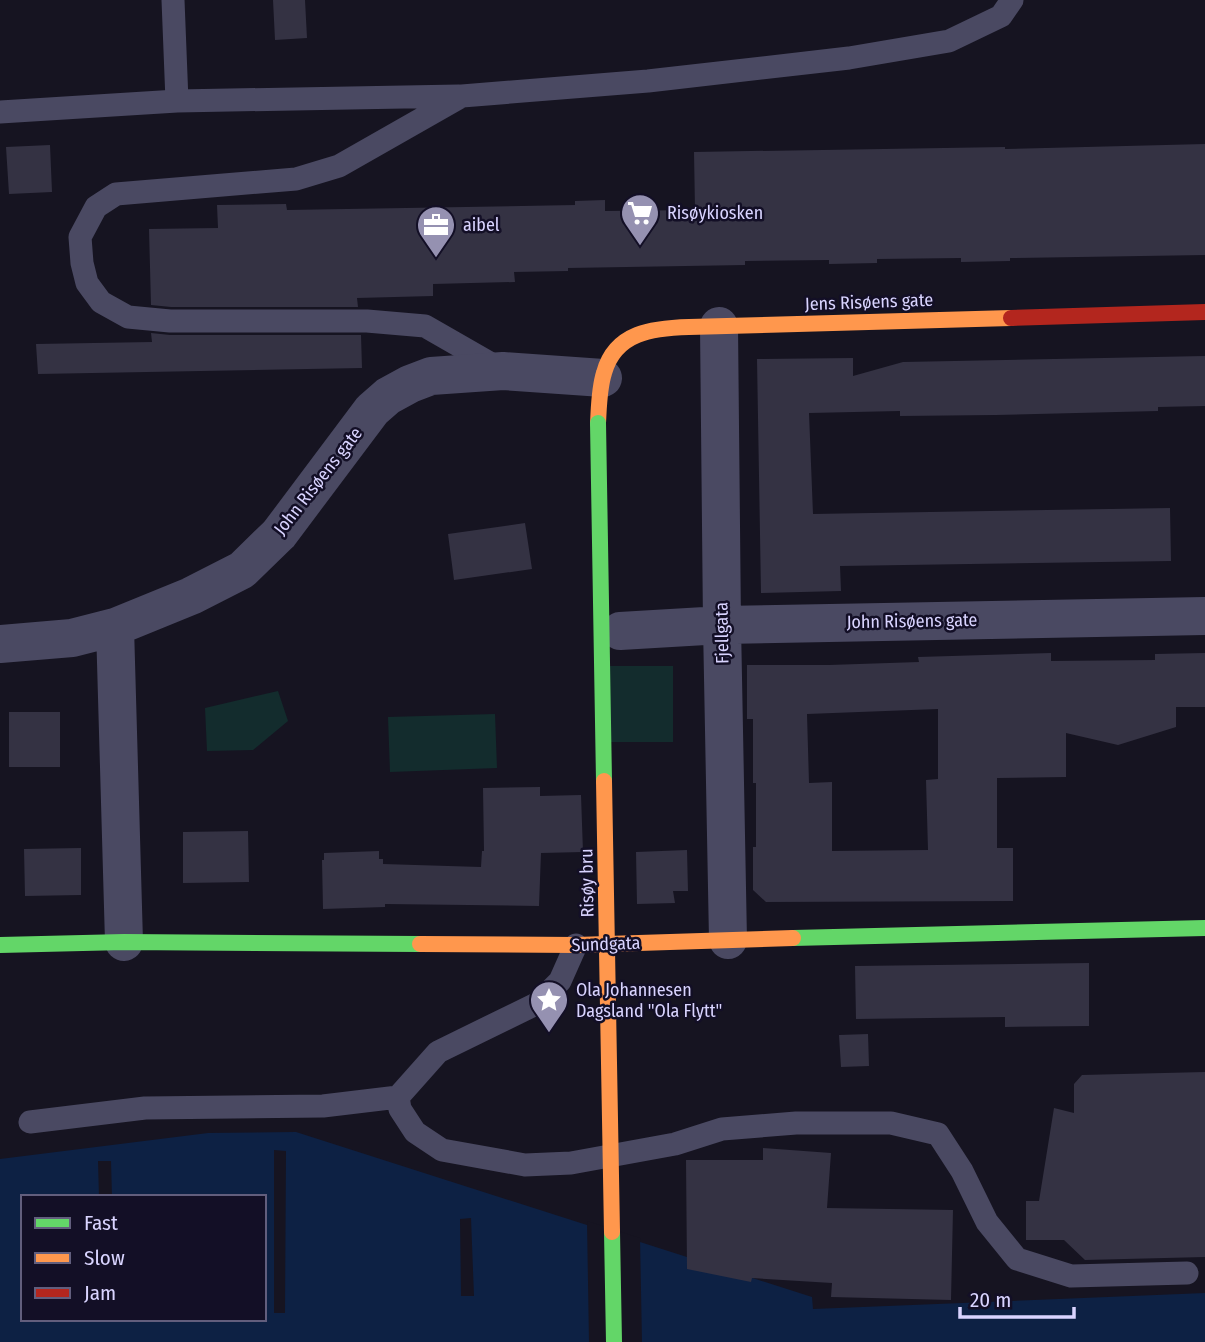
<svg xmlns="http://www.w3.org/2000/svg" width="1205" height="1342" viewBox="0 0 1205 1342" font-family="'Fira Sans Condensed',sans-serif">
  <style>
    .green { fill: #132c2d }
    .water { fill: #0d2144; fill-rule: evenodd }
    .pier { fill: #161421 }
    .building { fill: #343243; fill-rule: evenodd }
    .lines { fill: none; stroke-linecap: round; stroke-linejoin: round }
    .lane { stroke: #4a4962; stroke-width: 23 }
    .street { stroke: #4a4962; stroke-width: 38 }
    .fast { stroke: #63d668; stroke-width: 16 }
    .slow { stroke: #ff974d; stroke-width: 16 }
    .jam { stroke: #b3261e; stroke-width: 16 }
    .fast-bridge { stroke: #63d668; stroke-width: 16 }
    .slow-bridge { stroke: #ff974d; stroke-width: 16 }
    .labels { text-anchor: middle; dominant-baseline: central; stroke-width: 5; stroke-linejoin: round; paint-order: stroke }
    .poi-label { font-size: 18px; fill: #d9d4ff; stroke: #130f26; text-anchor: start }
    .street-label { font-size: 18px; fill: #d9d4ff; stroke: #130f26 }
  </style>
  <rect width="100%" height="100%" fill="#161421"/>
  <!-- green -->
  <path class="green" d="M609,666H673V742H609Z
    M278,691L288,721L253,750L207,751L205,708Z
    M495,714L497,768L390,772L388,717Z"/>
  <!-- water -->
  <path class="water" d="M296,1132L812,1297L813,1309L1205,1293V1342H0V1159L208,1133ZM23,1197H264V1319H23Z"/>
  <!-- pier -->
  <path class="pier" d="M274,1150L286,1151L285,1313H274Z
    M98,1161H111L112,1197H99Z
    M471,1218L474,1296H461L460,1219Z
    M587,1221L640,1238L642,1342H589Z"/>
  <!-- building -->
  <path class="building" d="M273,0H305L307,38L275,40Z
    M1205,144V255L1010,258V261L961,262V258L877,259V263L829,264V260L745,261V265L568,268V271L514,272L515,282L433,284V296L357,298L358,307H171L151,305L149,229L218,228L217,205L286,204L287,210L575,205V201L605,200V211L695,210L694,152L1005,147V149Z
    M50,145L52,192L9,194L6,147Z
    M151,333L170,335H361L362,368L38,374L36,344L152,342Z
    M1205,356V406L1158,407V411L995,415L900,416V411L809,413L813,514L1170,508L1171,561L840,566L841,591L761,593L757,359L853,358V376L903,362Z
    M525,523L532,569L454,580L448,534Z
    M1051,653V661L1155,660V654L1205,653V707H1176V727L1118,745L1066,733V777L997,778V848H1013V901L766,902L753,890V847H756V783H753V719H747V665H829L919,662L918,657ZM938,709V779L926,780L928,850L832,851V782L809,783L807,714Z
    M9,712H60V767H9Z
    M540,787V796L581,795L583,852L541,853L539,906L385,904V907L323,909L322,860H324V853L379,851V859H383V864L481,867L482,851H484L483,788Z
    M248,831L249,882L183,883V832Z
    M81,848V895L25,896L24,849Z
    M687,850L688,891H673L675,903L637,904L636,852Z
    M1089,963V1026L1005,1027V1017L856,1019L855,966Z
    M868,1034L869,1066L841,1067L839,1035Z
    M1205,1072V1257L1085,1260L1064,1240H1026V1201H1039L1054,1108L1074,1113V1084L1082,1075Z
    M763,1148L831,1153L827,1208L953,1210L951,1300L831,1297L832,1283L752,1278L751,1282L687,1269L686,1160H763Z"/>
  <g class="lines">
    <!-- lane -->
    <path class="lane" d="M173,0L177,101
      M0,112L177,101L459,96
      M500,369L425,326L367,321H170L128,317L101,302L87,283L82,263L80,237L96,207L116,194L296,179L339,166L462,96L648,81L849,58L949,41L1001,16L1012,0
      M398,1097L400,1109L415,1132L442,1150L525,1165L571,1163L675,1144L722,1129L796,1123H891L938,1134L962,1171L987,1222L1017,1259L1071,1276L1187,1273
      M30,1122L145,1108L323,1106L398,1097L438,1052L538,1003L560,981L576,945"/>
    <!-- street -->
    <path class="street" d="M719,326L722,625L728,940
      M115,627L124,942
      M620,631L722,625L1205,616
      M0,644L72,638L115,627L191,596L242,570L279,534L372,410L388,396L410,384L431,376L503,371L603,378"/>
    <!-- fast -->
    <path class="fast" d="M793,938L1205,928
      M0,945L124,942L420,944"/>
    <!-- slow -->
    <path class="slow" d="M598,423C599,406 599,389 604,373C615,332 653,328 689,327L1011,318
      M420,944L576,945L793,938"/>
    <!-- jam -->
    <path class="jam" d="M1011,318L1205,312"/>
    <!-- fast-bridge -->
    <path class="fast-bridge" d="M598,423L604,781
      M612,1232L614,1342"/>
    <!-- slow-bridge -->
    <path class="slow-bridge" d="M604,781L612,1232"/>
  </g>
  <!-- icons -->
  <defs>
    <symbol id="supermarket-pin" viewBox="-11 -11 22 30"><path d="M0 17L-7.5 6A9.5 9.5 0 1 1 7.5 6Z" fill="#9591b1" stroke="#130f26"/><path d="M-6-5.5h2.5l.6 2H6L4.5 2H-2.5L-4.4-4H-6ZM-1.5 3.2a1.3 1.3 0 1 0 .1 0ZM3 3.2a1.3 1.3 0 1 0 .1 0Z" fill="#fff"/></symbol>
    <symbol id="office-pin" viewBox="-11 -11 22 30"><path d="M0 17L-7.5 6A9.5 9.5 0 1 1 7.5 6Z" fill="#9591b1" stroke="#130f26"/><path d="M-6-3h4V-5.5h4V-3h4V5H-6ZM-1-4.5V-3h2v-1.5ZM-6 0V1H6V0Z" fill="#fff"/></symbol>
    <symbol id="sight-pin" viewBox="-11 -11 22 30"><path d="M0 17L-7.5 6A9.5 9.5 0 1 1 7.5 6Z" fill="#9591b1" stroke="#130f26"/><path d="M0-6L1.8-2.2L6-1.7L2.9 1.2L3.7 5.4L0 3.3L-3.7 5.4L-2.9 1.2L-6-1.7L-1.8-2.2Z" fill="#fff"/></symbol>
  </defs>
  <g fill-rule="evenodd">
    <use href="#supermarket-pin" x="618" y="191" width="44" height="60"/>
    <use href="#office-pin" x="414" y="203" width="44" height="60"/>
    <use href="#sight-pin" x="527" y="978" width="44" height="60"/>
  </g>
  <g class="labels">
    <!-- poi labels -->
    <g class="poi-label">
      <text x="667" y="213">Risøykiosken</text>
      <text x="463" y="225">aibel</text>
      <text x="576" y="990">Ola Johannesen<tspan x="576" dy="21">Dagsland "Ola Flytt"</tspan></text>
    </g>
    <!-- street labels -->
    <g class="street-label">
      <text transform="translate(869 302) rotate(-2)">Jens Risøens gate</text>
      <text transform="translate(318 481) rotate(-52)">John Risøens gate</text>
      <text transform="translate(912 621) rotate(-1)">John Risøens gate</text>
      <text transform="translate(722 633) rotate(-91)">Fjellgata</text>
      <text transform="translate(587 883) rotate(-91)">Risøy bru</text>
      <text transform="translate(606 944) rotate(-2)">Sundgata</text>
    </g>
  </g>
  <!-- legend -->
  <rect x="21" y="1195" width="245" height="126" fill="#130f26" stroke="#625e7d" stroke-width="2"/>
  <rect x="35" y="1218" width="35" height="10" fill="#63d668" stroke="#625e7d" stroke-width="2"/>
  <text x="84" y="1230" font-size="21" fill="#d9d4ff">Fast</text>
  <rect x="35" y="1253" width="35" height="10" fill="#ff974d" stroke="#625e7d" stroke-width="2"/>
  <text x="84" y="1265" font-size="21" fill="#d9d4ff">Slow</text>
  <rect x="35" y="1288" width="35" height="10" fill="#b3261e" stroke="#625e7d" stroke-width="2"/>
  <text x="84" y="1300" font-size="21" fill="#d9d4ff">Jam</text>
  <!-- scale -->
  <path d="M960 1307v10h114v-10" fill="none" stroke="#d9d4ff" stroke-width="3.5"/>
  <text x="970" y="1307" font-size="21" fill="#d9d4ff" stroke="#130f26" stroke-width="5" paint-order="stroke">20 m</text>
</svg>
